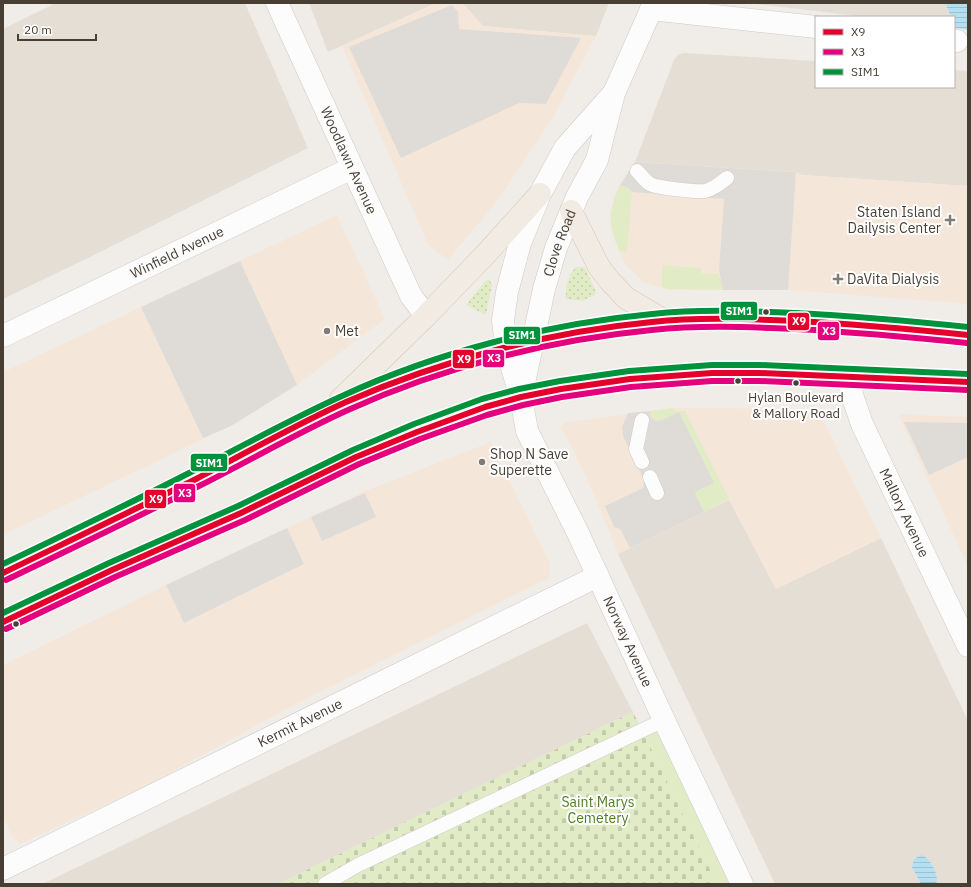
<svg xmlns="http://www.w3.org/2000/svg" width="971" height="887" viewBox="0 0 971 887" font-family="'IBM Plex Sans',sans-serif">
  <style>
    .residential { fill: #e5ded5 }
    .commercial { fill: #f4e7da }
    .grass { fill: #e1ecc6 }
    .cemetery { fill: url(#cemetery-stones) }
    .garden { fill: url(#garden-dots) }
    .parking { fill: #dfdcd8 }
    .water { fill: url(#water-rules) }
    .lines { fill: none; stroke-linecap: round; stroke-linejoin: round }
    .service-casing { stroke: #cecbc6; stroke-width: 15 }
    .minor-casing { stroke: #cecbc6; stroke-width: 23 }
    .tertiary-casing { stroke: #cecbc6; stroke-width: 23 }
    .primary-casing { stroke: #d4c8b4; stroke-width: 23 }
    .service { stroke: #fdfcfc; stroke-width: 14 }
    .minor { stroke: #fdfcfc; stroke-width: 22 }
    .tertiary { stroke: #fdfcfc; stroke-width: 22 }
    .primary { stroke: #f1ebe3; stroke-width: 22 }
    .bus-1-casing { stroke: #fff; stroke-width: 9 }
    .bus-2-casing { stroke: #fff; stroke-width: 9 }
    .bus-3-casing { stroke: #fff; stroke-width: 9 }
    .bus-1 { stroke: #e4002b; stroke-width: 6 }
    .bus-2 { stroke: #e5007d; stroke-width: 6 }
    .bus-3 { stroke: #00933c; stroke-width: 6 }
    .poi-dot { fill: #827b73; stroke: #fff; stroke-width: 1.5 }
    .bus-dot { fill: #473e34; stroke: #fff; stroke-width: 1.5 }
    .labels { text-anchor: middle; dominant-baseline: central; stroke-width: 4; stroke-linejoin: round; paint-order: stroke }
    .bus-label { font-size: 13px; fill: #473e34; stroke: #fff }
    .street-label { font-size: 14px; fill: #473e34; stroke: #fff }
    .poi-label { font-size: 14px; fill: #473e34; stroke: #fff; text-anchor: start }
    .park-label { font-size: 14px; fill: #4e7e22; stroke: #fff }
    .line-badge { stroke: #fff; stroke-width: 1.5 }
    .badge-label { font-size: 11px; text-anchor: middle; font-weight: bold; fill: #fff }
  </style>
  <defs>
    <pattern id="cemetery-stones" width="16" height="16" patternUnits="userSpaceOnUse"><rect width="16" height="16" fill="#e1ecc6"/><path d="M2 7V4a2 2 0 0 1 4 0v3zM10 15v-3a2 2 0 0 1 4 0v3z" fill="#c2cbab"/></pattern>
    <pattern id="garden-dots" width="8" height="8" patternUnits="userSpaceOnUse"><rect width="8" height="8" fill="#e1ecc6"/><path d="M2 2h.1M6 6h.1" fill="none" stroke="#c2cbab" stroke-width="1.8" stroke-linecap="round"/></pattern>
    <pattern id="water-rules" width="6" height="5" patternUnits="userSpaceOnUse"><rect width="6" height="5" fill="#b5e0f2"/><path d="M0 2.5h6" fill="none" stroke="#9dc1d0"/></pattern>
  </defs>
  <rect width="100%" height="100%" fill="#f0ede8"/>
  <!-- residential -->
  <path class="residential" d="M56,3H245L308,148L96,254L3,299V29Z
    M309,3H436L328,52Z
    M462,3H609L596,36L483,26Z
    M747,3H945L951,17H866Z
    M684,53L816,61V87H954V70L968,71V186L802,175L796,172L635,162L674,60L678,55Z
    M729,499L776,589L881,538L968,721V884H775L618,554Z
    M587,623L633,712L278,884H42Z"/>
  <!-- commercial -->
  <path class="commercial" d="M436,3H462L483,26L596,36L550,122L498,200L448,260L428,245L342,46Z
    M635,162L796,172L802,175L968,186V304L788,290H672L645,283L627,267L619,251L611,229L610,221V212L615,196L620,185Z
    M337,215L385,319L297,385L231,426L3,535V372Z
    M673,408H728L819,411L881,538L776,589L729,500L618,554L595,497L568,440L560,427L561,425L564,423L609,416Z
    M898,414L968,417V567Z
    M491,442L550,563L549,578L299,702L150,784L20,844L12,837L3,816V665L166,585L365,491Z"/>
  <!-- grass -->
  <path class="grass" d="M620,185L629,188L632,192L627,252L619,251C609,222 607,214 620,185Z
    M662,265L701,268V273L719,274L723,290L667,289L662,287Z
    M673,408L674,411H685L729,499L704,512L695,493L696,491L713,482L679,412L662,420L655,421L653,420L650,416L651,411Z
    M651,732L661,733L735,884H717L644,735Z"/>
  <!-- cemetery -->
  <path class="cemetery" d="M633,712L717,884H278Z"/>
  <!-- garden -->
  <path class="garden" d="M576,267H582L585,268L595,289L596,293L594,296L590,297L583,301L566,299C565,290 569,272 576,267Z
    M486,280H489L492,284L486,315L466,305Z"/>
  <!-- parking -->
  <path class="parking" d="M452,5L458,12L459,29L581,38L546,104L519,103L401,158L349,47Z
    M635,162L796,172L788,290H723L719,270L724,199L632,192L629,188L620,185Z
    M240,261L297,385L231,426L203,438L141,307Z
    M651,411L650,416L655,421L662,420L679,412L714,483L697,491L695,493L704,512L630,548L621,530L614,527L605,506L643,488L644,480L623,436L622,427L628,413Z
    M904,422L968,423V457L929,475Z
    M365,493L376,517L322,541L311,517Z
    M287,528L304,564L184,623L166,585Z"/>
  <!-- water -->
  <path class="water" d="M945,3H968V30L955,28L954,17H951Z
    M921,855C930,857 940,876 936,884H921L912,867L914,859Z"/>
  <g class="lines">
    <defs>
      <path id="service" d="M637,171C641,175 645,181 650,184C658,188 696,192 705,191C714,189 721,183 727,178
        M642,420L636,449L642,462
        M650,477L657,493
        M325,884L358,865L664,720"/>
      <g id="minor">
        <path id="s1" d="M277,3L411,296L426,316"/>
        <path d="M651,9L816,27"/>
        <path d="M954,41H957"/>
        <path id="s2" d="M3,336L352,168"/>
        <path id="s3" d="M850,377L852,395L862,424L968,646"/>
        <path id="s4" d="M521,397L527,431L577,531L664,720L742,884"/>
        <path id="s5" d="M3,869L598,576"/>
      </g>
      <g id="tertiary">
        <path d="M520,394L506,347L503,320L507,292L520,243L540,194L565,148L612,95"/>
        <path id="s6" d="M521,397L544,289L556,248L577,197L597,160L614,93L654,3"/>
      </g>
      <path id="primary" d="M571,211L599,267L609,280L626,298L665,321
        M340,400L426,316L484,256L540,194
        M3,573C77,537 151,502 223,465C278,437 331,406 389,385C467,355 548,335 631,324C689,316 747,319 805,322C859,325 914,329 968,335
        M3,622L112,570L241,513L356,457L417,432L485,407L521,397L561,389L630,379L712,373H760L968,382"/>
    </defs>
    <!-- service casing -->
    <use href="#service" class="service-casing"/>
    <!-- minor casing -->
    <use href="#minor" class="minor-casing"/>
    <!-- tertiary casing -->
    <use href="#tertiary" class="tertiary-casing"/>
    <!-- primary casing -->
    <use href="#primary" class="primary-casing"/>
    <!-- service -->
    <use href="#service" class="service"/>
    <!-- minor -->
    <use href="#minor" class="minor"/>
    <!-- tertiary -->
    <use href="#tertiary" class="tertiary"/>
    <!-- primary -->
    <use href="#primary" class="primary"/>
    <defs>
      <path id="bus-1" d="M3,573C67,542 132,511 196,479C246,453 295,425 346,402C442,360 548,332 652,322C699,317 747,319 795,321C853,324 910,329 968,335
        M3,622L112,570L241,513L356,457L417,432L485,407L521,397L561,389L630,379L712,373H760L968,382"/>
      <path id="bus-2" d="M6,580C71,549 135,518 199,486C249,461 297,433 348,410C443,367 549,340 652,330C700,325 747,327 795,329C852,332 910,337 967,343
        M6,629L115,577L245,520L359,464L420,439L487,415L523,405L562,397L631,387L712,381H760L968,390"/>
      <path id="bus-3" d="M3,564C66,534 129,504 191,472C241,447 291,419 342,396C437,352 547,324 652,314C699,309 747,311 795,313C853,316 910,321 968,327
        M3,613L109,563L238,506L353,450L414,424L482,399L519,389L560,381L629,371L712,365H760L968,374"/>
    </defs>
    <!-- bus-1 casing -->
    <use href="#bus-1" class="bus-1-casing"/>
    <!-- bus-2 casing -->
    <use href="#bus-2" class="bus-2-casing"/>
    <!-- bus-3 casing -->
    <use href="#bus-3" class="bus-3-casing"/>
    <!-- bus-1 -->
    <use href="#bus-1" class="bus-1"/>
    <!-- bus-2 -->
    <use href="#bus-2" class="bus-2"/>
    <!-- bus-3 -->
    <use href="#bus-3" class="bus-3"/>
  </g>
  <!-- markers -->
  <g class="poi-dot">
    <path d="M948 214h4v4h4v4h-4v4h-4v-4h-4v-4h4z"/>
    <path d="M836 273h4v4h4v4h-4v4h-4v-4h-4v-4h4z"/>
    <circle cx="327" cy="331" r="4"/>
    <circle cx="482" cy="462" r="4"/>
  </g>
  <g class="bus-dot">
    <circle cx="766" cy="312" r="3.5"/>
    <circle cx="738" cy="381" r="3.5"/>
    <circle cx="796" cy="383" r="3.5"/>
    <circle cx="16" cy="624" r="3.5"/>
  </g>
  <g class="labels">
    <!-- bus labels -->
    <g class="bus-label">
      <text x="796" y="397">Hylan Boulevard<tspan x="796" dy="16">&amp; Mallory Road</tspan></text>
    </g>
    <!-- street labels -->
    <g class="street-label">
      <text stroke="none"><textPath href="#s1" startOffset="173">Woodlawn Avenue</textPath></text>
      <text stroke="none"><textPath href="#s6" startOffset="159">Clove Road</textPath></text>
      <text stroke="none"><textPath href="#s2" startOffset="193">Winfield Avenue</textPath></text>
      <text stroke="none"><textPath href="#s3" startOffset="147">Mallory Avenue</textPath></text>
      <text stroke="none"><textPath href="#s4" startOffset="268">Norway Avenue</textPath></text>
      <text stroke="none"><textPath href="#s5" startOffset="331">Kermit Avenue</textPath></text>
    </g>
    <!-- poi labels -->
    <g class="poi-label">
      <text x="941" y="212" text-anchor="end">Staten Island<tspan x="941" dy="16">Dailysis Center</tspan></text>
      <text x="847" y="279">DaVita Dialysis</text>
      <text x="335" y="331">Met</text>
      <text x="490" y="454">Shop N Save<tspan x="490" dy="16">Superette</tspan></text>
    </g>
    <!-- park labels -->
    <g class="park-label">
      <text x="598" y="802">Saint Marys<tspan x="598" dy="16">Cemetery</tspan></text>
    </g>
  </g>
  <g class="line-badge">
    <rect x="720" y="301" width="38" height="20" rx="4" fill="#00933c"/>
    <rect x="787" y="312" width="23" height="19" rx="4" fill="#e4002b"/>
    <rect x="817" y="321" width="23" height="20" rx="4" fill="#e5007d"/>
    <rect x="503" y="326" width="38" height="19" rx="4" fill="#00933c"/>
    <rect x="482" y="349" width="23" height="19" rx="4" fill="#e5007d"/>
    <rect x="452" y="349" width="23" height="20" rx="4" fill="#e4002b"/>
    <rect x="190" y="453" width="38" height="19" rx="4" fill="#00933c"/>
    <rect x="173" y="483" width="23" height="20" rx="4" fill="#e5007d"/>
    <rect x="144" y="489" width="23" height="20" rx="4" fill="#e4002b"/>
  </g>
  <g class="badge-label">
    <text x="739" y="315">SIM1</text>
    <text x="799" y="325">X9</text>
    <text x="829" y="335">X3</text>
    <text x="522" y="339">SIM1</text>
    <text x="494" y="362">X3</text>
    <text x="464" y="363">X9</text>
    <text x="209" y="467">SIM1</text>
    <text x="185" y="497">X3</text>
    <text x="156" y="503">X9</text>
  </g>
  <!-- border -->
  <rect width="971" height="887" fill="none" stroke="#473e34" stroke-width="8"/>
  <!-- legend -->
  <rect x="815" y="16" width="140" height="72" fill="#ffffff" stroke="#b5b2ae"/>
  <rect x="823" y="29" width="20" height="6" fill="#e4002b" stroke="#b5b2ae"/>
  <text x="851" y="36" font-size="12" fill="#473e34">X9</text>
  <rect x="823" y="49" width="20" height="6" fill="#e5007d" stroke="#b5b2ae"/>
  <text x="851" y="56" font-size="12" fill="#473e34">X3</text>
  <rect x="823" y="69" width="20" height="6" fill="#00933c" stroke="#b5b2ae"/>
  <text x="851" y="76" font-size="12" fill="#473e34">SIM1</text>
  <!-- scale -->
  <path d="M18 34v6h78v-6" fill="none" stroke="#473e34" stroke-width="2"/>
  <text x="24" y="34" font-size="12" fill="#473e34" stroke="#ffffff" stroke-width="3" paint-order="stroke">20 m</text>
</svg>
